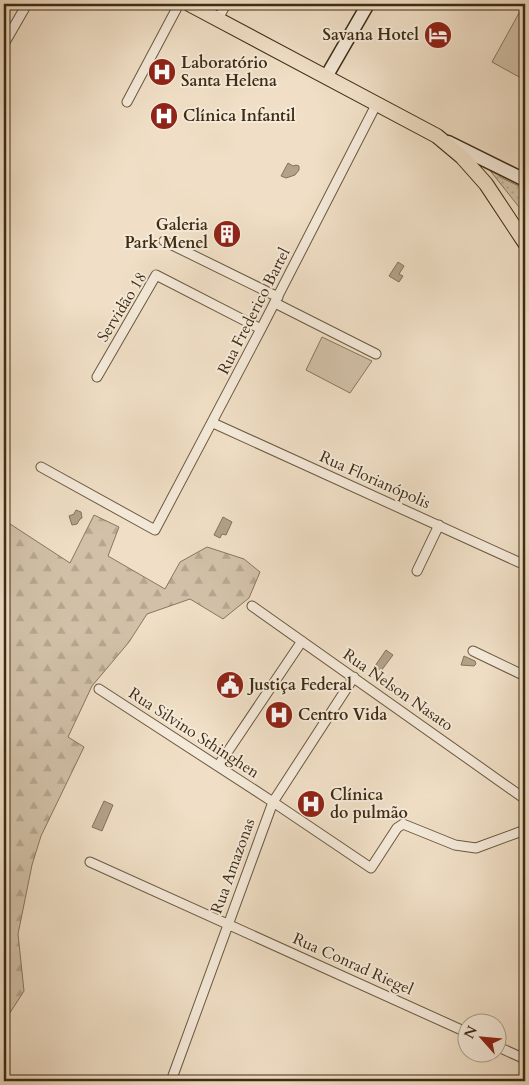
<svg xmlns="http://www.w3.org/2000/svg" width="529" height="1085" viewBox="0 0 529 1085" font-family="Cardo,serif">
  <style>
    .forest { fill: url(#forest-firs); stroke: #88765e }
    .park { fill: url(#park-dots); stroke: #88765e }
    .pitch { fill: #d2c1a8; stroke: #88765e }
    .water { fill: #b3a289; stroke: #84735a }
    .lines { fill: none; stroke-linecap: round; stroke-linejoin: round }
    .street-casing { stroke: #6a5940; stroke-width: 11 }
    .secondary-casing { stroke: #3e2c13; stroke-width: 15 }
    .primary-casing { stroke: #3e2c13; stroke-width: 16 }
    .street { stroke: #f5eada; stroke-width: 9 }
    .secondary { stroke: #f5eada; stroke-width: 12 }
    .primary { stroke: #f0dfc6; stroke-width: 14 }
    .labels { text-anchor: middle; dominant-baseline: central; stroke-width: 4; stroke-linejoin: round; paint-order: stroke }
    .poi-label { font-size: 16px; font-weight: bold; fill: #3e2c13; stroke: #f5eada; text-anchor: start }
    .street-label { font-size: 16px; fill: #3e2c13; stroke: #f5eada }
  </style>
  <defs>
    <pattern id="forest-firs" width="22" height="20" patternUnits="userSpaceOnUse" patternTransform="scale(1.25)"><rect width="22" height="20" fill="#d2c1a8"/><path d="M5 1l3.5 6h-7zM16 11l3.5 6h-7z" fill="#b5a690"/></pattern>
    <pattern id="park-dots" width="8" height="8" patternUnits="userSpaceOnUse" patternTransform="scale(1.25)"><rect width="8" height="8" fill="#d2c1a8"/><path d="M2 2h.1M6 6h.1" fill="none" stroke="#b5a690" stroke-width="1.8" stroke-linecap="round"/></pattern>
  </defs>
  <rect width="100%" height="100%" fill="#f0dfc6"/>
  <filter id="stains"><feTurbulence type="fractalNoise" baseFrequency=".004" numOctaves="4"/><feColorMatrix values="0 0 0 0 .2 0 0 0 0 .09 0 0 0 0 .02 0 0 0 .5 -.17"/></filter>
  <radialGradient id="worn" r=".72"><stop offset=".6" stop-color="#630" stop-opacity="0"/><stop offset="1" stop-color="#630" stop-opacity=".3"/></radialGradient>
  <!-- forest -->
  <path class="forest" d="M94,515L119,527L108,556L165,589L180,562L207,547L244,559L260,572L249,598L223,619L190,599L147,614L129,642L92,686L68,737L84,747L41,836L32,865L18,934L24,991L4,1022V520L70,563Z"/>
  <!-- park -->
  <path class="park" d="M488,168L496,170L500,177L525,189V225L519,215V207Z"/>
  <!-- pitch -->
  <path class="pitch" d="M524,4L525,71L521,78L492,62Z
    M322,337L372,361L350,393L306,370Z"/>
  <!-- water -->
  <path class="water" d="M288,163L293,166L296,165L299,166V170L295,175L286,178L281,176Z
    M398,262L404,266L399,274L403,276L399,282L389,276Z
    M76,510L81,512L82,518L80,519L77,524L72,525L69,516L74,514Z
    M223,517L232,522L226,535L222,534L220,538L214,535Z
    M386,650L393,655L381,671L375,666Z
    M464,656L475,661L476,664L474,666L461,665Z
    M104,801L113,805L102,831L92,827Z"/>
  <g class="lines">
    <defs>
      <path id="street" d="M218,19L226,4
        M4,44L27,4
        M127,102L179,4
        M164,241L278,297
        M275,303L376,354
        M97,377L156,275L261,329
        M213,423L525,565
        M41,467L155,530L261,329L377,103
        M417,571L439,525
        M252,606L525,799
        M473,651L525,676
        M99,689L273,802L371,868L397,828L403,824L455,845L476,848L525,830
        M218,766L302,641
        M90,862L466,1032
        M496,1046L525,1059
        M171,1081L273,802L354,677"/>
      <path id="secondary" d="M326,77L368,4
        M448,142L525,180"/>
      <path id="primary" d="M189,4L437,136L462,157L486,184L525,243"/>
    </defs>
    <!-- street casing -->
    <use href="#street" class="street-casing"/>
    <!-- secondary casing -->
    <use href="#secondary" class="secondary-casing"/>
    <!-- primary casing -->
    <use href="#primary" class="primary-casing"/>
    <!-- street -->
    <use href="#street" class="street"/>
    <!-- secondary -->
    <use href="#secondary" class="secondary"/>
    <!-- primary -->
    <use href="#primary" class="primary"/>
  </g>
  <!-- icons -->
  <defs>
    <symbol id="hotel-disc" viewBox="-11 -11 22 22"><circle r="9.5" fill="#8f2418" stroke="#f5eada"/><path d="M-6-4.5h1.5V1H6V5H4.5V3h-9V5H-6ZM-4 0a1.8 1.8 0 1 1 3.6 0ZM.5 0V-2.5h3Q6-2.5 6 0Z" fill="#fff"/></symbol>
    <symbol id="hospital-disc" viewBox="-11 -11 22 22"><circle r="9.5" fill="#8f2418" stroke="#f5eada"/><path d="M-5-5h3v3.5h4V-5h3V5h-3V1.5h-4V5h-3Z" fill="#fff"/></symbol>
    <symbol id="building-disc" viewBox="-11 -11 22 22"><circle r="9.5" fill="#8f2418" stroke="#f5eada"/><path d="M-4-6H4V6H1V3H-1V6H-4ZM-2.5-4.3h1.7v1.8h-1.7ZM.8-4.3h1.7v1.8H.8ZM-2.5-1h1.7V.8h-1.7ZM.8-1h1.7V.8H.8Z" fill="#fff"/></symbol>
    <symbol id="civic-disc" viewBox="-11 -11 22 22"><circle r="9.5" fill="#8f2418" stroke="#f5eada"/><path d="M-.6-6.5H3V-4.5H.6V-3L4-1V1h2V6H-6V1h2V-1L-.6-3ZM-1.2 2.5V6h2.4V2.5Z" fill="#fff"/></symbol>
  </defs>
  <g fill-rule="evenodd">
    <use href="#hotel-disc" x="422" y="19" width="32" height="32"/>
    <use href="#hospital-disc" x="146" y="56" width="32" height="32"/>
    <use href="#hospital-disc" x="148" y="100" width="32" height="32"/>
    <use href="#building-disc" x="211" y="218" width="32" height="32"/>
    <use href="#civic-disc" x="214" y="669" width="32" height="32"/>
    <use href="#hospital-disc" x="263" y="699" width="32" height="32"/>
    <use href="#hospital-disc" x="295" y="788" width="32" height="32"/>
  </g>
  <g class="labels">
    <!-- poi labels -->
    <g class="poi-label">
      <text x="419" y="35" text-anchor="end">Savana Hotel</text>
      <text x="181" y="63">Laboratório<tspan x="181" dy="18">Santa Helena</tspan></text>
      <text x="183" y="116">Clínica Infantil</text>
      <text x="208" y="225" text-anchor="end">Galeria<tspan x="208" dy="18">Park Menel</tspan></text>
      <text x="249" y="685">Justiça Federal</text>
      <text x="298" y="715">Centro Vida</text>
      <text x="330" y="795">Clínica<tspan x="330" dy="18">do pulmão</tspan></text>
    </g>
    <!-- street labels -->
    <g class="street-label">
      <text transform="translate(122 307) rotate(-58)">Servidão 18</text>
      <text transform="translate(254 311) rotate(-63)">Rua Frederico Bartel</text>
      <text transform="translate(375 480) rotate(24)">Rua Florianópolis</text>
      <text transform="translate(398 690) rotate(35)">Rua Nelson Nasato</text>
      <text transform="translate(194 733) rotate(33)">Rua Silvino Sthinghen</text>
      <text transform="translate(233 866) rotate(-70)">Rua Amazonas</text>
      <text transform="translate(353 964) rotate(24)">Rua Conrad Riegel</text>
    </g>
  </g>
  <!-- margin -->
  <rect width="529" height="1085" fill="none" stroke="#f0dfc6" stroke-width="20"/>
  <rect x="5" y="5" width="519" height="1075" fill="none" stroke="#3e2c13" stroke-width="2.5"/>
  <rect x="10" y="10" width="509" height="1065" fill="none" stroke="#3e2c13"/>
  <!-- north arrow -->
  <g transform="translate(482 1038) rotate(297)"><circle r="24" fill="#f5eada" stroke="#ac9e8a"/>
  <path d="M0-4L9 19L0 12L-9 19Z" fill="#8f2418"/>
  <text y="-8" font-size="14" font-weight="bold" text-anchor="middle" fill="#3e2c13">N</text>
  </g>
  <rect width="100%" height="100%" filter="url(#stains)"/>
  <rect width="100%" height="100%" fill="url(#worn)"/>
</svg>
